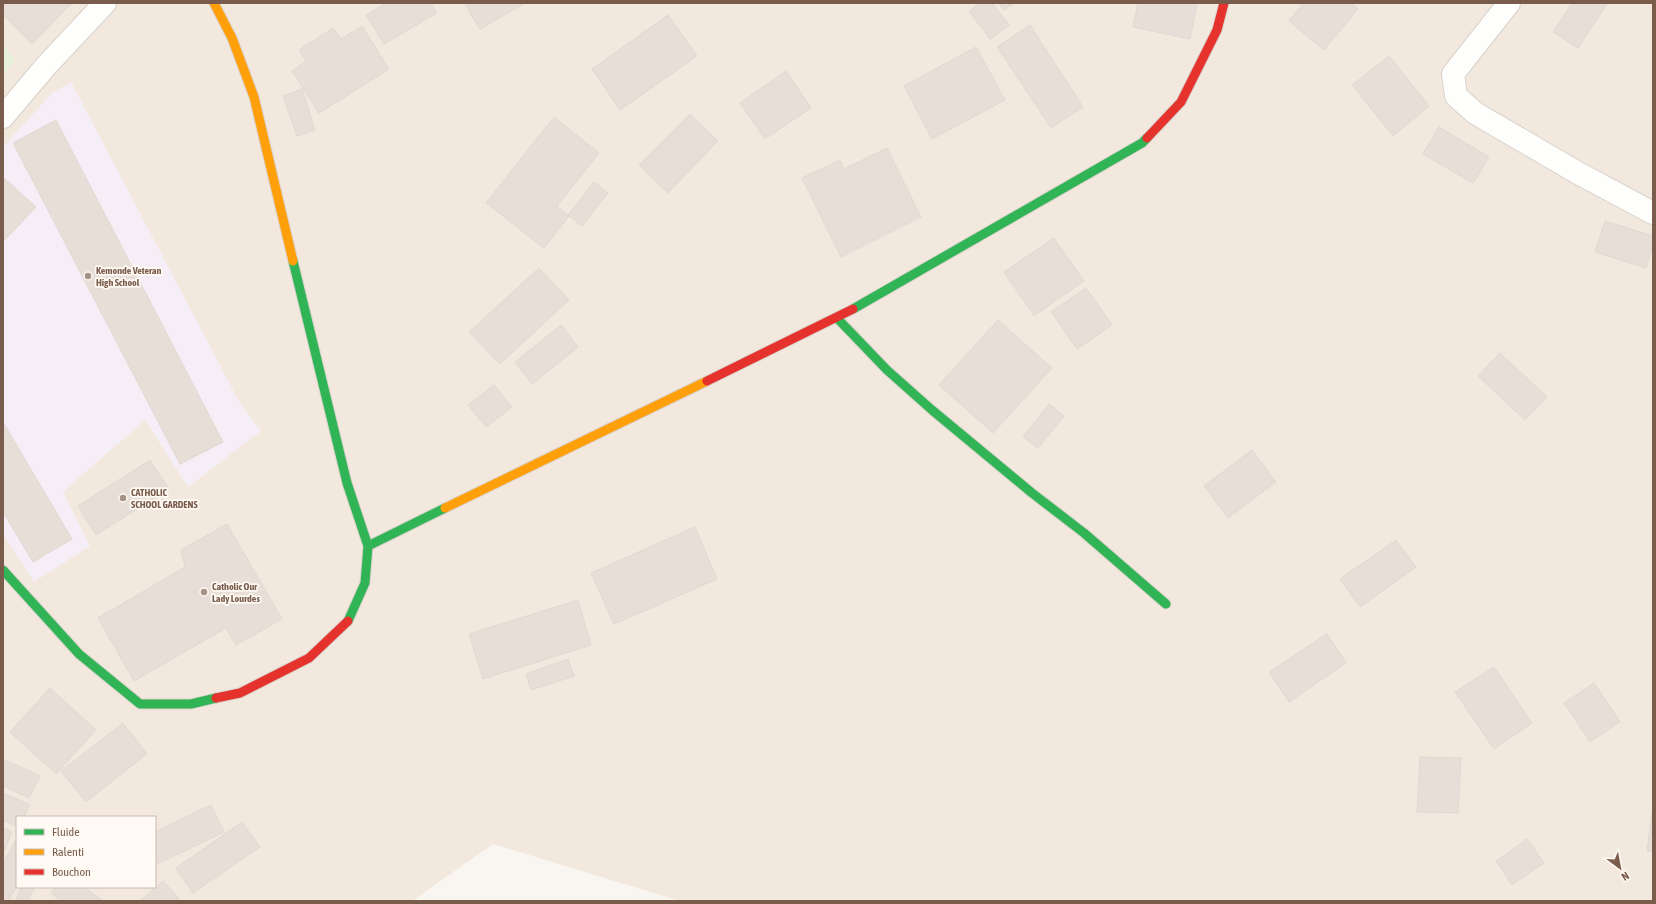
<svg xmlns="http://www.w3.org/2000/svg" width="1656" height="904" viewBox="0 0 1656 904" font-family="'Asap Condensed',sans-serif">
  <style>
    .residential { fill: #f2e8de; fill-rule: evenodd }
    .education { fill: #f6eef6 }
    .green { fill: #e7f0db }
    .building { fill: #e6ded7; stroke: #e2d8d2 }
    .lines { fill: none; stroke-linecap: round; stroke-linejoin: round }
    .street-casing { stroke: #d7d1cb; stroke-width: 24 }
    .fast-casing { stroke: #d9d2cb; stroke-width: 11 }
    .slow-casing { stroke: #d9d2cb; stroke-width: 11 }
    .jam-casing { stroke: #d9d2cb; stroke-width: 11 }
    .street { stroke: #fefefd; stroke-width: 22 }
    .fast { stroke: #30b455; stroke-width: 9 }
    .slow { stroke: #ff9f0a; stroke-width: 9 }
    .jam { stroke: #e5322d; stroke-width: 9 }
    .poi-dot { fill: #a69286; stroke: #fffaf3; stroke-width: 1.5 }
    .labels { text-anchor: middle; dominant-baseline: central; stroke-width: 3.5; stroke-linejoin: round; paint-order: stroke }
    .poi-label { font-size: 10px; font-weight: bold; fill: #7a5c4d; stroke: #fffaf3; text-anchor: start }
  </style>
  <rect width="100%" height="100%" fill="#f9f5f0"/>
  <!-- residential -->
  <path class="residential" d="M3,3H1653V901H680L493,844L412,901H3ZM17,817H155V887H17Z"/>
  <!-- education -->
  <path class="education" d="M71,82L241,405L261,431L188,487L145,420L63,492L90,546L34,582L3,534V147L53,92Z"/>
  <!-- green -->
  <path class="green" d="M3,44L15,60L3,75Z"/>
  <!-- building -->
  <path class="building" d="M6,3H72L32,44L3,15V6Z
    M386,3H431L437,13L384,44L366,15Z
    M464,3H525L480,29Z
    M980,3H992L1009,25L990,39L969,11Z
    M999,3H1014L1004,10Z
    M1138,3H1197L1190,39L1133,27Z
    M1303,3H1352L1358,9L1324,50L1289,21Z
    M1572,3H1608L1578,48L1553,32Z
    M668,15L697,56L620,110L592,69Z
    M1030,25L1083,107L1051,128L997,47Z
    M362,26L389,69L319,113L292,71L306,61L299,50L333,28L341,39Z
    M976,47L1005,100L932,139L904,86Z
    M1389,56L1429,106L1393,136L1352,85Z
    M786,71L811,108L765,139L740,103Z
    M302,89L315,130L297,136L283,96Z
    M690,114L718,141L668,193L639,165Z
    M554,117L599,153L557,206L569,216L544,248L486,203Z
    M56,120L223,442L180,464L13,143Z
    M1439,127L1489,157L1473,183L1423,154Z
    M887,148L921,217L841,257L802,178L840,160L844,169Z
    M3,177L36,207L3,242Z
    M594,182L608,193L582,226L568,215Z
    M1605,221L1653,236V245L1646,268L1595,252Z
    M1054,238L1084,281L1034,316L1004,272Z
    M539,268L569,300L500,364L469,332Z
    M1086,288L1112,325L1077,349L1051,312Z
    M998,320L1052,368L993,433L939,385Z
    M561,325L578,347L532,384L515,362Z
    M1500,353L1547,397L1525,420L1478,376Z
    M494,385L512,407L486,427L468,405Z
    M1049,404L1064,416L1038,448L1023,437Z
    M3,422L72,539L33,562L3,512Z
    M1252,450L1276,482L1228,518L1204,486Z
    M150,460L169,489L96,535L78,506Z
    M227,524L282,619L236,645L226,628L134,681L98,618L185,567L181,550Z
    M695,527L717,579L614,624L591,573Z
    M1396,540L1416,567L1360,607L1340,579Z
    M578,600L591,645L483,679L469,634Z
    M1327,634L1346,663L1289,702L1269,672Z
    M568,659L574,676L531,690L526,674Z
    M1494,667L1532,723L1494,749L1455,692Z
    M1594,683L1620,722L1590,742L1564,703Z
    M50,688L96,730L56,774L10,732Z
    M123,723L147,754L86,802L61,771Z
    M1420,757L1461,758L1458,813L1417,812Z
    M3,759L40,776L29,798L3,786Z
    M3,793L30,805L24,817H17V827L3,820Z
    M211,805L224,832L155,865V832Z
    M1653,806V852L1647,851Z
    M242,822L260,847L193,893L176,868Z
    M3,828L12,832L3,854Z
    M1527,839L1544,863L1512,885L1496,861Z
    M16,840L17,885L9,900L3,897V863Z
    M163,881L181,901H140Z
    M21,887H35L28,901L16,900Z
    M56,887H84L103,901H61L51,893Z"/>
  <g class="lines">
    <defs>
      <path id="street" d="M1509,3L1453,74L1456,96L1475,113L1578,173L1653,213
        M3,117L46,66L105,3"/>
      <path id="fast" d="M293,261L347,483L368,546L445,508
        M853,309L1142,143L1147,138
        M837,318L887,370L932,410L1032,493L1084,533L1166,604
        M3,570L79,654L140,704H191L216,698
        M348,621L365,583L368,546"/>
      <path id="slow" d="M214,3L232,38L254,97L293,261
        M445,508L707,381"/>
      <path id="jam" d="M1147,138L1181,102L1217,30L1224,3
        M707,381L853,309
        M216,698L240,693L309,658L348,621"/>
    </defs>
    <!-- street casing -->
    <use href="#street" class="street-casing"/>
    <!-- fast casing -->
    <use href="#fast" class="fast-casing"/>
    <!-- slow casing -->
    <use href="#slow" class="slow-casing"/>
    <!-- jam casing -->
    <use href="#jam" class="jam-casing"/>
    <!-- street -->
    <use href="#street" class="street"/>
    <!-- fast -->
    <use href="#fast" class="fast"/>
    <!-- slow -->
    <use href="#slow" class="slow"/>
    <!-- jam -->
    <use href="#jam" class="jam"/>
  </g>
  <!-- markers -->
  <g class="poi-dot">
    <circle cx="88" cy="276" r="4"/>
    <circle cx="123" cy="498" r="4"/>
    <circle cx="204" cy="592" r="4"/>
  </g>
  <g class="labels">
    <!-- poi labels -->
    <g class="poi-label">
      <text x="96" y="270">Kemonde Veteran<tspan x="96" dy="12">High School</tspan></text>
      <text x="131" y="492">CATHOLIC<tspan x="131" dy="12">SCHOOL GARDENS</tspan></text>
      <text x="212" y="586">Catholic Our<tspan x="212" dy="12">Lady Lourdes</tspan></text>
    </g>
  </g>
  <!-- border -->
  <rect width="1656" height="904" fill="none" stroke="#7a5c4d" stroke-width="8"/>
  <!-- legend -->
  <rect x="16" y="816" width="140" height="72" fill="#fffaf3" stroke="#cabbb1"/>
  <rect x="24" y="829" width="20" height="6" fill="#30b455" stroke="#cabbb1"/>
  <text x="52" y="836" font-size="12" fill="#7a5c4d">Fluide</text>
  <rect x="24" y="849" width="20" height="6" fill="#ff9f0a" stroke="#cabbb1"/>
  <text x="52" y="856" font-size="12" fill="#7a5c4d">Ralenti</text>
  <rect x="24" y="869" width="20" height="6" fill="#e5322d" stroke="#cabbb1"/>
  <text x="52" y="876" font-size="12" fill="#7a5c4d">Bouchon</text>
  <!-- north arrow -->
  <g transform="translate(1620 868) rotate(148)" stroke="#fffaf3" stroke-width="3" paint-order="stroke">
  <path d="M0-3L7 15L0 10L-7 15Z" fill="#7a5c4d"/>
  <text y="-6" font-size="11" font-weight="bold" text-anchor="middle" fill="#7a5c4d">N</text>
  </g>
</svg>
